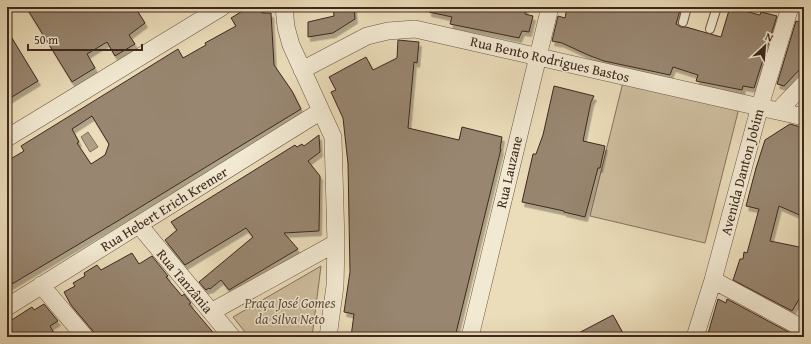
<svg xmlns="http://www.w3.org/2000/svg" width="811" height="344" viewBox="0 0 811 344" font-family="'Gentium Book Plus',serif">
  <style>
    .green { fill: #cebe9f; stroke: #86725e }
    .water { fill: #b09f85; stroke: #826f5b }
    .building { fill: #98866f; stroke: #3e271d; fill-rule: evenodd; filter: url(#shadow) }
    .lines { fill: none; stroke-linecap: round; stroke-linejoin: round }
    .service-casing { stroke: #695444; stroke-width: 10 }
    .minor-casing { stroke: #695444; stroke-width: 18 }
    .service { stroke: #f2e9d2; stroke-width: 8 }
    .minor { stroke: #f2e9d2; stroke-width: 17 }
    .labels { text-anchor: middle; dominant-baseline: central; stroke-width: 3; stroke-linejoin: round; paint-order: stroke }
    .street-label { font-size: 14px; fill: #3e271d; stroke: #f2e9d2 }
    .park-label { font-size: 14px; font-style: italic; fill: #624d3e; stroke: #f2e9d2 }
  </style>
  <defs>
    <filter id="shadow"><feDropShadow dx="2.5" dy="4.5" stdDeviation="0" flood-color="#0004"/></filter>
  </defs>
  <rect width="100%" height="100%" fill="#ebddba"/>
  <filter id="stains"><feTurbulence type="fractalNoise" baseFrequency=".005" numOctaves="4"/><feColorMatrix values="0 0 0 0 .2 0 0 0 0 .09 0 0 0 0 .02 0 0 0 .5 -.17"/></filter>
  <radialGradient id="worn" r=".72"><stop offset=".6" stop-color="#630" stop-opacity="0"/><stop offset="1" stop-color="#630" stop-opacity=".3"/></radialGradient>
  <!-- green -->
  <path class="green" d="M624,78L733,103L738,112L705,243L590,216Z
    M321,266L312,337H249L233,317Z"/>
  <!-- water -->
  <path class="water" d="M88,132L98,147L90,152L81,137Z"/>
  <!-- building -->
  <path class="building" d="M26,7H135L145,23L129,35L135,44L115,56L107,42L87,54L95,68L72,82Z
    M249,7H262V13H271L274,65L292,91L301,109L116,222L7,287V161L24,151L21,146L178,49L183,58L206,45L205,43L236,26L231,18ZM92,116L109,144L105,155L91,164L77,143L79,142L72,129Z
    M333,7H354L355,19L333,33L308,37V22L334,16Z
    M429,7H526L525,14L533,16L529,32L522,31L519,38L450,24L452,17L429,12Z
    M580,7H681L676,24L681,27H686L721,37L730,7L760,15L761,12L777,16L754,88L743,86L742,90L696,81L698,75L673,67L670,75L604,61L588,55L562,43L552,41L558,16L565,18L567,8L579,11Z
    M796,21L804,23V61L802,67L784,86L777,84Z
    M7,30L38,81L7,100Z
    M398,40L419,42L417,63L414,62L408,128L459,140L462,127L502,137L500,149H501L455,337H351L354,314L344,312L350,272L348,164L343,118L331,92L336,90L329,77L366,57L373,70L397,58Z
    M554,86L594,96L591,102L583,141L605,146L600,168H598L585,217L564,212V211L522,202L533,154H536L543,135Z
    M790,124L804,128V217L779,206L770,241L804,248V291L792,311L733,280L740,259H743L744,252L747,253L759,209L746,206L756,168L765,140Z
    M319,135L320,152L308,161L320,176L319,231L284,233L298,249L229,290L221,280L210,289L209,288L206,290L199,282L253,237L246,228L185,265L165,240L177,230L171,222L295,145L297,147L302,144L304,146Z
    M132,253L139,264L152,256L168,276L166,277L182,296L184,294L191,303L189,304L217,337H176L174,334L169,337H98L71,305L64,292L75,286L73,283L85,276L84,273L97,265L101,270Z
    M718,299L726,303L727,299L798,337H707Z
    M44,304L58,321L50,326L54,333L47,337H7V323L32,307L34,310Z
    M613,315L625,337H571Z"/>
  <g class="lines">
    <defs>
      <path id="service" d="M683,22L687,7
        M710,29L717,7"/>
      <path id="minor" d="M284,7L286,27L291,45L333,137L336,243L335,286L328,337
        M302,70L367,36L388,31L415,29L804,117
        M778,111L804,84
        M7,138L222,7
        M139,225L232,337
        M713,280L804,329
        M41,285L85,337
        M7,307L321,111
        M211,312L336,243
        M470,337L550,7
        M695,337L713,280L760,106L790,7"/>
    </defs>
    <!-- service casing -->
    <use href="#service" class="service-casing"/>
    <!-- minor casing -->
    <use href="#minor" class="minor-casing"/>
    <!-- service -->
    <use href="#service" class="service"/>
    <!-- minor -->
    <use href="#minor" class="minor"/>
  </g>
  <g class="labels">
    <!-- street labels -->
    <g class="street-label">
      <text transform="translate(550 59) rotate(13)">Rua Bento Rodrigues Bastos</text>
      <text transform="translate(509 172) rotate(-77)">Rua Lauzane</text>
      <text transform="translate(742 172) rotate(-75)">Avenida Danton Jobim</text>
      <text transform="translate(164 209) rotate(-32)">Rua Hebert Erich Kremer</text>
      <text transform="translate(185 281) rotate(50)">Rua Tanzânia</text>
    </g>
    <!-- park labels -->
    <g class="park-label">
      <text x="290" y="303">Praça José Gomes<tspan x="290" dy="16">da Silva Neto</tspan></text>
    </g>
  </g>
  <!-- margin -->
  <rect width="811" height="344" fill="none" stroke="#ebddba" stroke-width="24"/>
  <rect x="8" y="8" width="795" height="328" fill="none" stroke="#3e271d" stroke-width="2"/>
  <rect x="12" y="12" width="787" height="320" fill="none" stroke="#3e271d"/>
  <!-- north arrow -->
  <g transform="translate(765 46) rotate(26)" stroke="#f2e9d2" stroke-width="3" paint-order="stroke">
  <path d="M0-3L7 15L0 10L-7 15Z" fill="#3e271d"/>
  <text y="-6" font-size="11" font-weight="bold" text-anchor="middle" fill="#3e271d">N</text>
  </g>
  <!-- scale -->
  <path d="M28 44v6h114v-6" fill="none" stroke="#3e271d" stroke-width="2"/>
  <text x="34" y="44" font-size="12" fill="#3e271d" stroke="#f2e9d2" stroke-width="3" paint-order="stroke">50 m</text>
  <rect width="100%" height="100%" filter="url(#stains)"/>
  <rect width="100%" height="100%" fill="url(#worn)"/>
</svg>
